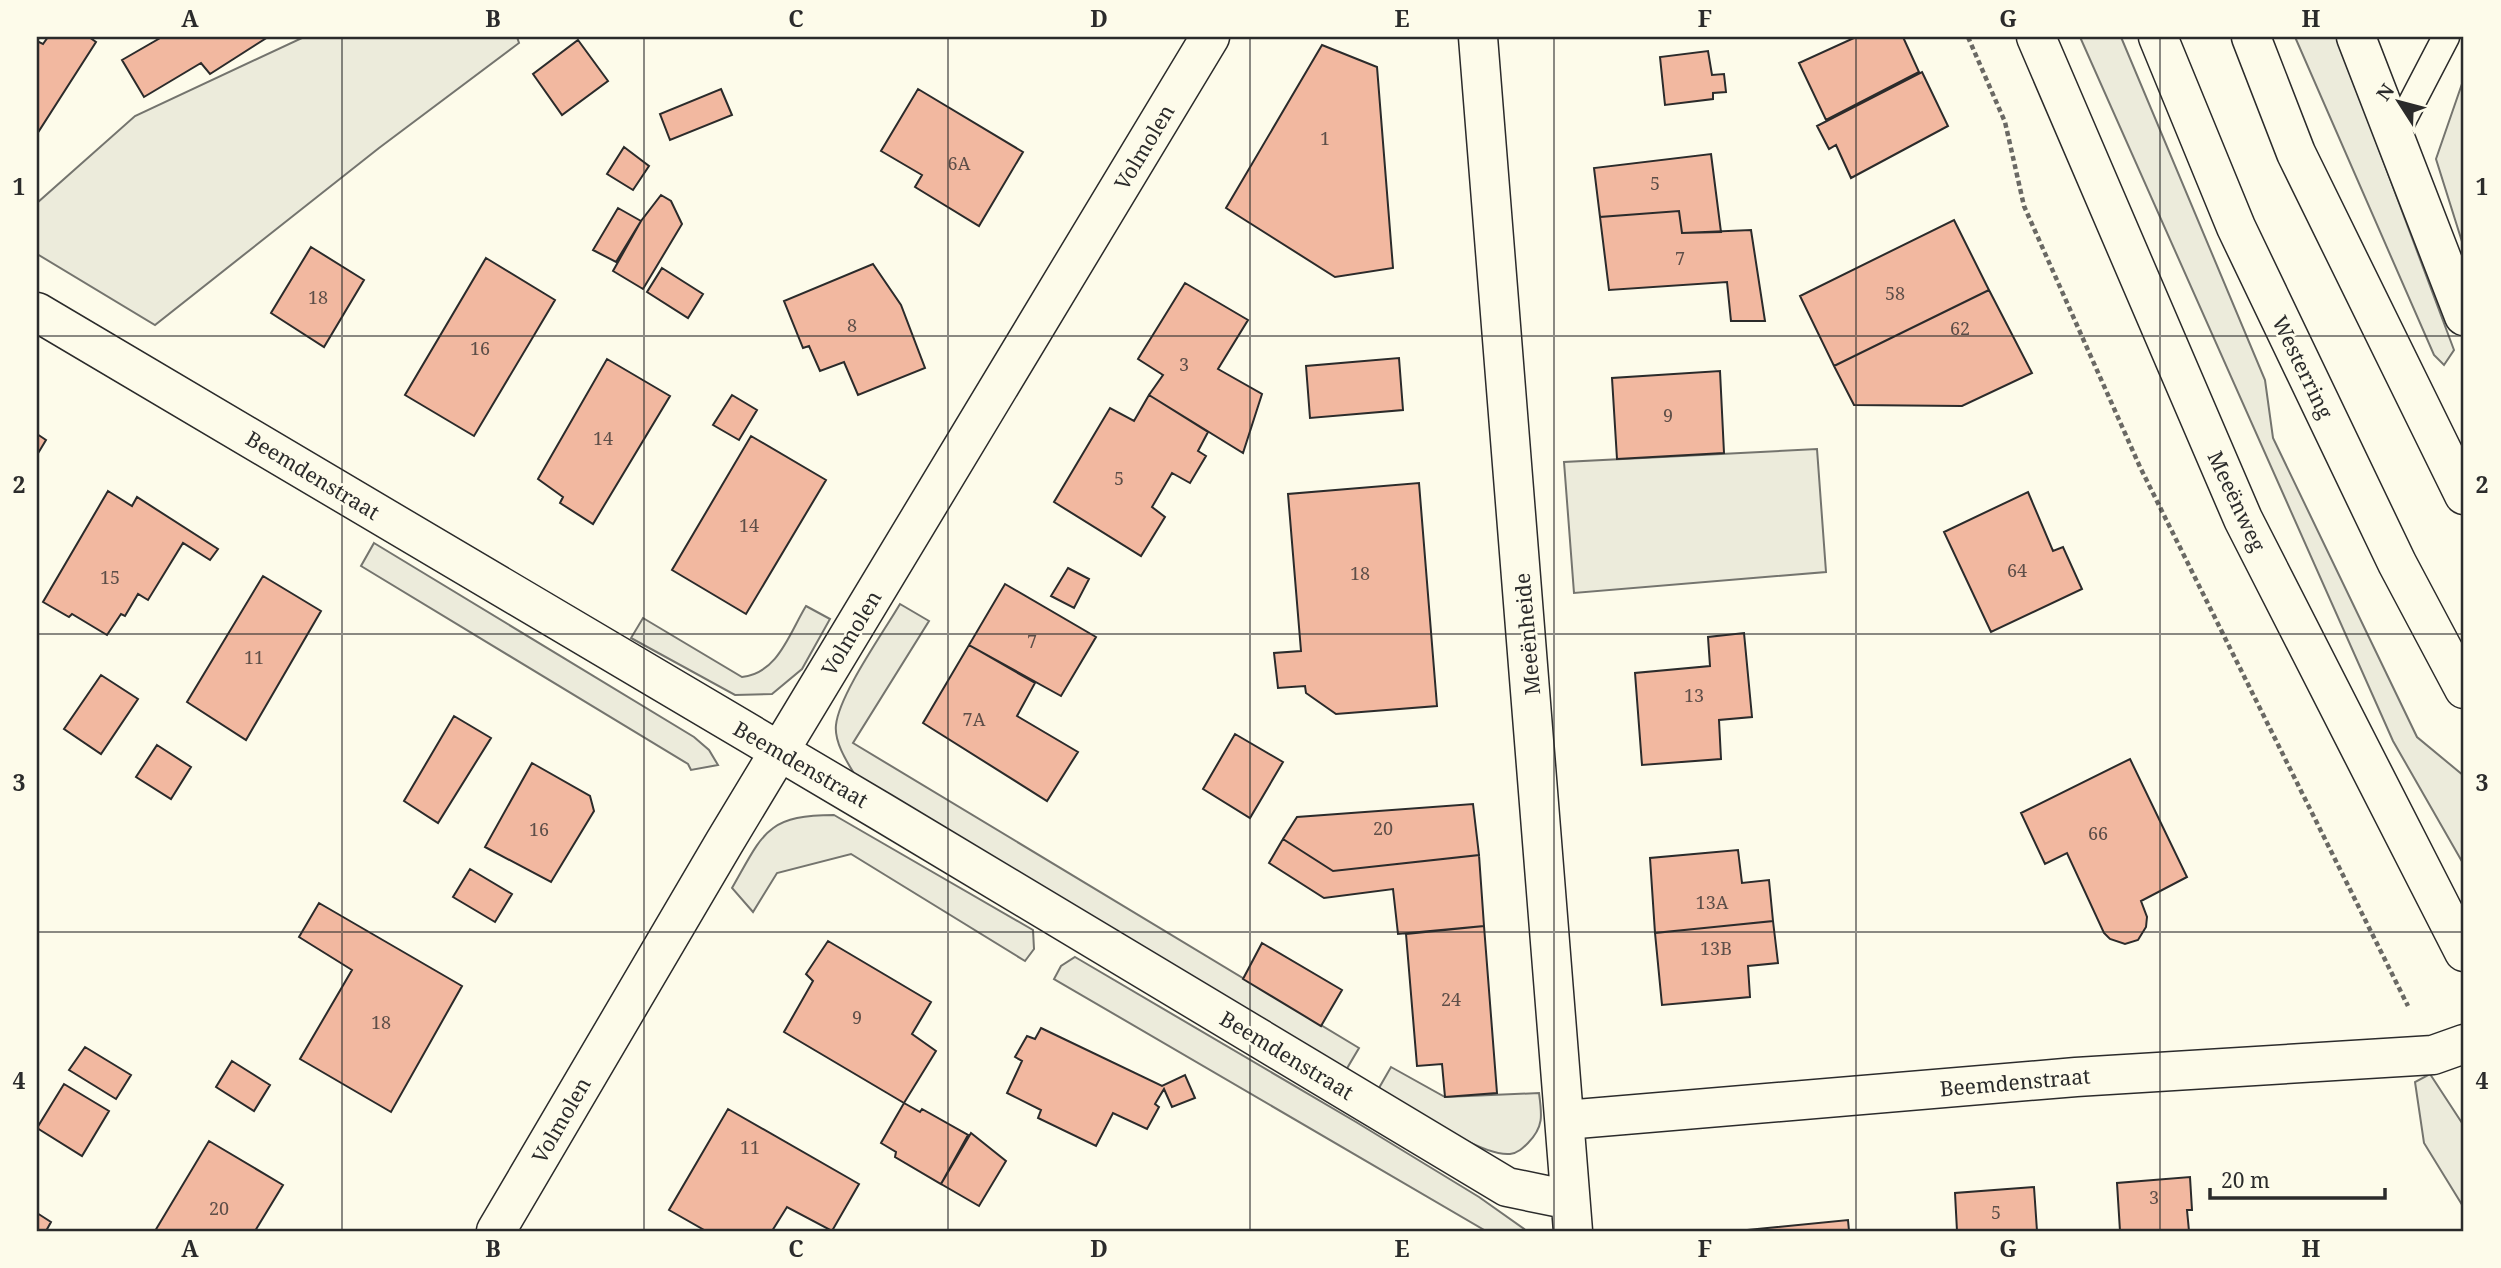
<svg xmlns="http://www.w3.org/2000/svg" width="2501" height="1268" viewBox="0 0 2501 1268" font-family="'Noto Serif',serif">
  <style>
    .green { fill: #ecebdb; stroke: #74746e; stroke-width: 2 }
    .building { fill: #f2b8a0; stroke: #2b2b2b; stroke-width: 2 }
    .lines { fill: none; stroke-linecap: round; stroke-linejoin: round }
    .lane-casing { stroke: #2b2b2b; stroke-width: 29 }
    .street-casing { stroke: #2b2b2b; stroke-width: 41 }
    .highway-casing { stroke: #2b2b2b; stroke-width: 41 }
    .path { stroke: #6a6964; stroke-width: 4.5; stroke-dasharray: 5 3.5; stroke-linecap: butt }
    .lane { stroke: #fdfbea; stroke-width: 26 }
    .street { stroke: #fdfbea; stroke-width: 38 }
    .highway { stroke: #fdfbea; stroke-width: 38 }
    .grid { fill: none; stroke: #2b2b2b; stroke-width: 2; stroke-opacity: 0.55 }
    .labels { text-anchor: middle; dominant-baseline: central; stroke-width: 5; stroke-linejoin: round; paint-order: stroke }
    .number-label { font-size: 18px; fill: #5d4e48 }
    .street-label { font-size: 21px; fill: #2b2b2b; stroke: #fdfbea }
    .neatline { fill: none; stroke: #2b2b2b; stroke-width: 2.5 }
    .grid-label { font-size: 23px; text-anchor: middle; font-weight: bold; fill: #2b2b2b }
  </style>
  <rect width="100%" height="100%" fill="#fdfbea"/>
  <!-- green -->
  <path class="green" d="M304,37H517L519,43L379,148L155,325L37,254V203L135,116Z
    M2080,37H2121L2265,380L2273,438L2417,737L2464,776V865L2393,741Z
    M2295,37H2337L2454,350L2444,365L2434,355Z
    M2464,78V248L2436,159Z
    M1817,449L1826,572L1574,593L1564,462Z
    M374,543L694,737L709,750L718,765L691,770L688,764L361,566Z
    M900,604L929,621L853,743L1359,1048L1346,1070L855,775C847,762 834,742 836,725C839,695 883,633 900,604Z
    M806,606L830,619L802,669L772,694L735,695L631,638L643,618L742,677C778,673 789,634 806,606Z
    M834,815L1033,930L1034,949L1025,961L851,854L777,873L753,912L732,888C763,834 766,815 834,815Z
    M1075,957L1356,1122L1479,1197L1527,1231H1486L1054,979L1061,966Z
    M1391,1067L1445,1097L1539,1093C1542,1115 1544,1127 1528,1143C1523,1148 1518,1153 1510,1154C1480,1157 1407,1105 1379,1088Z
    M2430,1074L2464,1126V1208L2424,1143L2415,1082Z"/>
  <!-- building -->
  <path class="building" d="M48,37H89L96,42L37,134V41L43,44Z
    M162,37H268L210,74L201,63L144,97L122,60Z
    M1856,37H1903L1919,72L1826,120L1799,63Z
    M578,40L608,81L562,115L533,74Z
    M1322,45L1377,67L1393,268L1335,277L1226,208Z
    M1708,51L1712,75L1724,74L1726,92L1713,93V99L1665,105L1660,57Z
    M1922,72L1948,126L1851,178L1836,145L1829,149L1817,126Z
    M721,89L732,115L670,140L660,114Z
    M918,89L1023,152L979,226L915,187L922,175L881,151Z
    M624,147L649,166L633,190L607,174Z
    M1711,154L1721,232L1682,233L1679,211L1600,217L1594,168Z
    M661,195L671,201L682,224L643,289L613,271L641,221Z
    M618,208L641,221L616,262L593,250Z
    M1679,211L1682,233L1751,230L1765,321H1731L1727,282L1609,290L1600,217Z
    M1954,220L1989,290L1834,366L1800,296Z
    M311,247L364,280L324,347L271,313Z
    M486,258L555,300L474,436L405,395Z
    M873,264L901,305L925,368L858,395L844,362L820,371L809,346L803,348L784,301Z
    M662,268L703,294L688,318L647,292Z
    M1185,283L1248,320L1218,369L1262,394L1243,453L1149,395L1163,375L1138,359Z
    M1989,290L2032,373L1962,406L1854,405L1834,366Z
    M1399,358L1403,410L1310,418L1306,366Z
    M607,359L670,396L593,524L560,503L563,497L538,479Z
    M1720,371L1724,453L1617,459L1612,378Z
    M732,395L757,410L739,440L713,425Z
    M1149,395L1208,432L1198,451L1206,456L1190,483L1172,473L1152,507L1165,517L1141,556L1054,502L1110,408L1134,421Z
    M37,434L46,440L37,455Z
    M751,436L826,480L746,614L672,570Z
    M1419,483L1437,706L1336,714L1306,693L1305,686L1278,688L1274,653L1301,651L1288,494Z
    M108,491L132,506L137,497L218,549L210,560L183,543L148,600L138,594L125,616L121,614L107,635L72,614L69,617L43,602Z
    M2028,492L2053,551L2063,547L2082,589L1991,632L1944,532Z
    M1068,568L1089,579L1074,608L1051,596Z
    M263,576L321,611L246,740L187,702Z
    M1005,584L1096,637L1061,696L969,645Z
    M1744,633L1752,717L1719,720L1721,759L1642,765L1635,673L1710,666L1708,637Z
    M969,645L1035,683L1017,716L1078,752L1047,801L923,723Z
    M101,675L138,699L101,754L64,729Z
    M454,716L491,738L438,823L404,801Z
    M1235,734L1283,762L1250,818L1203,789Z
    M157,745L191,767L171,799L136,777Z
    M2130,759L2187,877L2141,901L2147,917L2146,927L2138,940L2125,944L2110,939L2104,933L2067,853L2045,864L2021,813Z
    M532,763L590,796L594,811L551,882L485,847Z
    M1473,804L1479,855L1333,871L1283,839L1297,817Z
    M1283,839L1333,871L1479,855L1484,926L1398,934L1393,889L1324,898L1269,863Z
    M1738,850L1742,883L1769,880L1773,921L1655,933L1650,858Z
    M470,869L512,894L495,922L453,897Z
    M319,903L462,986L391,1112L300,1059L352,970L299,937Z
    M1773,921L1778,963L1748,966L1750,997L1662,1005L1655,933Z
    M1484,926L1497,1093L1445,1097L1442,1064L1417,1066L1406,934Z
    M828,941L931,1002L912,1034L936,1051L904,1103L784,1032L813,981L806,974Z
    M1262,943L1342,990L1321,1026L1243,979Z
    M1041,1028L1162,1086L1185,1075L1195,1098L1172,1107L1164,1089L1155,1104L1159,1107L1147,1129L1113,1113L1096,1146L1038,1118L1041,1110L1007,1093L1022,1061L1015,1057L1027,1036L1035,1039Z
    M85,1047L131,1075L116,1099L69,1070Z
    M232,1061L270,1085L254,1111L216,1087Z
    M64,1084L109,1111L82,1156L37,1128Z
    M904,1103L920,1112L922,1109L968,1135L941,1184L895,1157L896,1152L881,1143Z
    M728,1109L859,1184L832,1231L787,1207L772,1231H706L669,1210Z
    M971,1133L1006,1161L979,1206L941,1184Z
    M209,1141L283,1185L255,1231H155Z
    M2190,1177L2192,1210H2187L2189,1231H2120L2117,1183Z
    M2034,1187L2037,1231H1957L1955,1193Z
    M37,1213L51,1222L46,1231H37Z
    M1848,1220L1849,1231H1737Z"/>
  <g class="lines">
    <defs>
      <path id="lane" d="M2394,137L2446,37"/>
      <path id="street" d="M1478,37L1573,1231
        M2036,37L2243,519L2464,952
        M2356,37L2464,316
        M37,312L882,812L1507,1187L1570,1200
        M1565,1120L2076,1077L2433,1055L2464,1044
        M496,1231L724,843L1210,37"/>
      <path id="highway" d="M2158,37L2236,227L2397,563L2464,689
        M2251,37L2296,153L2464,495"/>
    </defs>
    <!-- lane casing -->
    <use href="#lane" class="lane-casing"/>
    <!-- street casing -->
    <use href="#street" class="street-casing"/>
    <!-- highway casing -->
    <use href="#highway" class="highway-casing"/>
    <!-- path -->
    <path class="path" d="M1968,37L2005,122L2024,206L2140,467L2408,1006"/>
    <!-- lane -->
    <use href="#lane" class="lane"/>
    <!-- street -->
    <use href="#street" class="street"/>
    <!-- highway -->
    <use href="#highway" class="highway"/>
  </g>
  <!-- grid -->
  <path class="grid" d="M342,37V1231M644,37V1231M948,37V1231M1250,37V1231M1554,37V1231M1856,37V1231M2160,37V1231M37,336H2464M37,634H2464M37,932H2464"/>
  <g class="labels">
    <!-- number labels -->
    <g class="number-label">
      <text x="1325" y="138">1</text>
      <text x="959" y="163">6A</text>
      <text x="1655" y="183">5</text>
      <text x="1680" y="258">7</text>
      <text x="1895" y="293">58</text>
      <text x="318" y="297">18</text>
      <text x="852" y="325">8</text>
      <text x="1960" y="328">62</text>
      <text x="480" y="348">16</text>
      <text x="1184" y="364">3</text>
      <text x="1668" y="415">9</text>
      <text x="603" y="438">14</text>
      <text x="1119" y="478">5</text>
      <text x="749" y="525">14</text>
      <text x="2017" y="570">64</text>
      <text x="1360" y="573">18</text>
      <text x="110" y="577">15</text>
      <text x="1032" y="641">7</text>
      <text x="254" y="657">11</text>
      <text x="1694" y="695">13</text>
      <text x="974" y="719">7A</text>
      <text x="1383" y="828">20</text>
      <text x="539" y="829">16</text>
      <text x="2098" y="833">66</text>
      <text x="1712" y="902">13A</text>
      <text x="1716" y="948">13B</text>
      <text x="1451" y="999">24</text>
      <text x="857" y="1017">9</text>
      <text x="381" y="1022">18</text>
      <text x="750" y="1147">11</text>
      <text x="2154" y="1197">3</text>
      <text x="219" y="1208">20</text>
      <text x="1996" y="1212">5</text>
    </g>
    <!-- street labels -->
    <g class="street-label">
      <text transform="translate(1144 147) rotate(-59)">Volmolen</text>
      <text transform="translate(2303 367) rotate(64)">Westerring</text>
      <text transform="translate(313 475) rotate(31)">Beemdenstraat</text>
      <text transform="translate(2237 501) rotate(65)">Meeënweg</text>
      <text transform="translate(851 633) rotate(-59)">Volmolen</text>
      <text transform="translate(1527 634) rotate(-95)">Meeënheide</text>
      <text transform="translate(801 764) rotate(30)">Beemdenstraat</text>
      <text transform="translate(1287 1055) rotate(31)">Beemdenstraat</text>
      <text transform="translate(2015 1082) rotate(-5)">Beemdenstraat</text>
      <text transform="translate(561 1120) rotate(-60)">Volmolen</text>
    </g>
  </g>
  <!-- border -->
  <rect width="2501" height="1268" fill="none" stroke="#fdfbea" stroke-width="77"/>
  <!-- north arrow -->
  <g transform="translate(2399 102) rotate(306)" stroke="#fdfbea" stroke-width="5" paint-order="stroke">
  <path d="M0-5L12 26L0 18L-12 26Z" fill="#2b2b2b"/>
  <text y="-10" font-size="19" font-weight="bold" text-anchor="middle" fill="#2b2b2b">N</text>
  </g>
  <!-- scale -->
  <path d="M2210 1188v10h175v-10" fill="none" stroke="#2b2b2b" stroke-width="3.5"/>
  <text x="2221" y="1188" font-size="21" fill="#2b2b2b" stroke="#fdfbea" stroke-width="5" paint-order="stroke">20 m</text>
  <rect x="38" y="38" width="2424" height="1192" class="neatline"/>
  <g class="grid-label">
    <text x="190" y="27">A</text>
    <text x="493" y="27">B</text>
    <text x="796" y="27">C</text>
    <text x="1099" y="27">D</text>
    <text x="1402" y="27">E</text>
    <text x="1705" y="27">F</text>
    <text x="2008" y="27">G</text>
    <text x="2311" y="27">H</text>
    <text x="19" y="195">1</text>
    <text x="2482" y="195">1</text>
    <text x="19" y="493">2</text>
    <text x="2482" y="493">2</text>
    <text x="19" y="791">3</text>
    <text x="2482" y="791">3</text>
    <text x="19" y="1089">4</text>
    <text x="2482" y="1089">4</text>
    <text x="190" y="1257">A</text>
    <text x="493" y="1257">B</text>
    <text x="796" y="1257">C</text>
    <text x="1099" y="1257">D</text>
    <text x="1402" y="1257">E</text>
    <text x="1705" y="1257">F</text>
    <text x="2008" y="1257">G</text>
    <text x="2311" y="1257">H</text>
  </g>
</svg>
